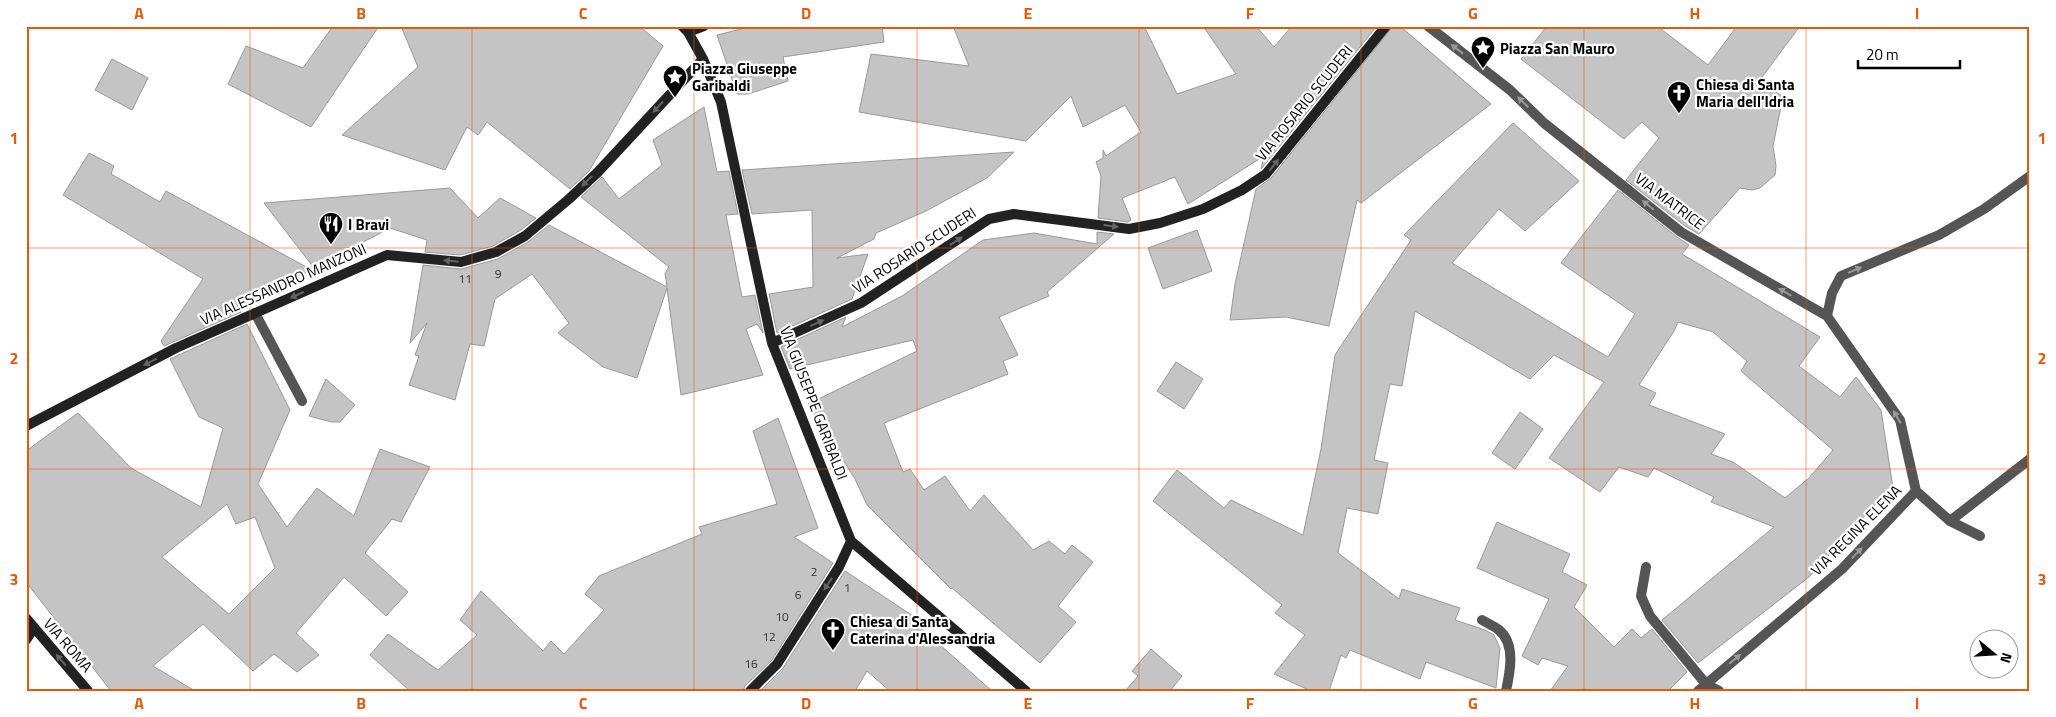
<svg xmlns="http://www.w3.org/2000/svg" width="2056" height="717" viewBox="0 0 2056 717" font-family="'Titillium Web',sans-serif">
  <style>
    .building { fill: #c4c4c4; stroke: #999; fill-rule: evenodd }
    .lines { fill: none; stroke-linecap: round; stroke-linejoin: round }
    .lane { stroke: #555; stroke-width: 10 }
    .street { stroke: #555; stroke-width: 10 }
    .secondary { stroke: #222; stroke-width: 10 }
    .oneway { fill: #999 }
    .oneway2 { fill: #646464 }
    .grid { fill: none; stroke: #e8590c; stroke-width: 1; stroke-opacity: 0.55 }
    .labels { text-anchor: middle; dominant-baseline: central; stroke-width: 4.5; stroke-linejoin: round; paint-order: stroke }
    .number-label { font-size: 12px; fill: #313131 }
    .poi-label { font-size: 15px; font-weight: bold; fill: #000; stroke: #fff; text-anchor: start }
    .street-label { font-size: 15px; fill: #000; stroke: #fff }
    .neatline { fill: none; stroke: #e8590c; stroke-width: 2 }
    .grid-label { font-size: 16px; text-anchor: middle; font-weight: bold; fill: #e8590c }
  </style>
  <rect width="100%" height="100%" fill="#fff"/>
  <!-- building -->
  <path class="building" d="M333,26H379L311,127L228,84L246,46L303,68Z
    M401,26H639L663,46L589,171L570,189L487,122L478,135L467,127L445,170L342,135L418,67Z
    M753,26H882L884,42L783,57L788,81L748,94H737L717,35Z
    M953,26H1144L1177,94L1236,74L1203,26H1256L1274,47L1292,26H1377L1261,169L1264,156L1188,204L1175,177L1122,198L1131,220L1128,222L1098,218L1101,176L1096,162L1103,158V150L1106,156L1141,132L1125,105L1083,127L1071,96L1026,141L859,112L871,54L969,66Z
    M1393,26H1400L1491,104L1361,203L1357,200L1329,326L1286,317L1230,320L1235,284L1256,189L1271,178Z
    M1547,26H1657L1708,65L1737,26H1800L1760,80L1783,97L1773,146L1776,166L1775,175L1760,188L1752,190L1740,188L1699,234L1685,226L1626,180L1659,138L1642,122L1624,139L1521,59Z
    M112,59L148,78L132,110L95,90Z
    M704,107L717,172L729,171L738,214L726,215L742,297L755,295L763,333L757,324L746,329L763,375L681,395L667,288L637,378L603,367L558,333L569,323L532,274L495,299L484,346L470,344L455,400L409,385L419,356L415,355L427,323L410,343L423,265L461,269L498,259L528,242L549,225L667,287L665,273L669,267L581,197L602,177L619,199L662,165L653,140Z
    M1513,123L1579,181L1525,231L1499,209L1452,263L1608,357L1635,314L1561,263L1618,190L1677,237L1689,245L1682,254L1820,337L1799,366L1840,397L1856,377L1881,410L1893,488L1871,509L1809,577L1698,663L1662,620L1774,527L1711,502L1714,497L1654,468L1648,477L1619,467L1600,492L1549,458L1604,382L1554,355L1530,379L1415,311L1402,386L1390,384L1374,460L1388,463L1378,514L1347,508L1338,553L1399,599L1402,589L1460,608L1455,620L1485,630L1494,635L1500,648L1496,688L1426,662L1420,679L1350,650L1346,658L1341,655L1329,691H1311L1274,674L1305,635L1275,613L1282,605L1153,501L1177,470L1224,508L1231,500L1303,535L1321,449L1335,355L1411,240L1404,235ZM1678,322L1713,332L1747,361L1741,371L1833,450L1809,478L1785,498L1733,462L1711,454L1725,434L1649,405L1656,393L1639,385L1674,331Z
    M1014,152L987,178L926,211L876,233L874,239L837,258L868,254L852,299L777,333L769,294L813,287L812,210L752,214L742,170Z
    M89,153L114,166L111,174L160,202L166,191L312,270L239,303L237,304L241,312L164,346L161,341L203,279L63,195Z
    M450,188L478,218L500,198L536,218L521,230L493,246L460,255L425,252L427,240L390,228L314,268L264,203Z
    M1197,230L1212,271L1163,289L1148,248Z
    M1097,232L1114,234L1047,292L1049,296L999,317L1018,355L1003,361L1008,374L884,423L903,472L910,469L924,490L945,476L970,511L984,495L1033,550L1049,541L1065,554L1072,545L1093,562L1058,606L1076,622L1040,663L952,588L951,589L867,505L855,479L808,404L917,351L913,340L790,369L781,347L846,317L842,327L902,296L983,240L1034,233L1097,244Z
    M247,324L290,410L258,484L287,527L317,488L354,516L380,449L430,467L401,522L392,519L365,553L408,592L386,616L344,577L296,633L319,655L297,672L274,654L253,671L203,624L153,666L195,691H111L26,582V451L78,413L131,468L201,507L223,428L199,417L170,359ZM227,504L236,524L255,517L275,568L229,614L162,557Z
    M1176,362L1203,379L1184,409L1157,391Z
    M326,379L355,405L340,422H332L309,416Z
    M1520,412L1543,429L1515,469L1492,453Z
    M778,418L818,528L794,537L833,563L772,660L745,686L743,691H410L370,655L388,634L438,670L477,635L460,620L481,591L543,651L551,641L564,654L604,610L585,594L599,576L702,534L699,527L777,504L753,431Z
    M1497,522L1570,554L1562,572L1587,585L1574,607L1614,647L1632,629L1641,638L1652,629L1687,672L1668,691H1550L1568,666L1542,658L1538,665L1522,656L1549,599L1477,568Z
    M845,571L916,618L913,621L992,691H890L867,671L855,691H760L783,668Z
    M1151,649L1182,676L1170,691H1125L1138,676L1132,671Z"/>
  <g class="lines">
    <!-- lane -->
    <path class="lane" d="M1950,521L2030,459"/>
    <!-- street -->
    <path class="street" d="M1428,26L1510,90L1544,123L1681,232L1827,316
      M255,313L302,401
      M1916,491L1950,521L1980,536
      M1646,567L1641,596L1650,616L1706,684L1719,691
      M1482,620C1487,623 1494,626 1499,630C1516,644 1510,672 1506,691
      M1698,691L1842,569L1916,491L1900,420L1827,316L1832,293L1841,276L1939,235L1984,209L2030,176"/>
    <!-- secondary -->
    <path class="secondary" d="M682,26L688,32L703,59L721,102L772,343L851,541L1026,691
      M688,32L704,26
      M772,343L861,303L989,219L1014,214L1129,229L1160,223L1203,209L1242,190L1266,174L1386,26
      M26,426L176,348L387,255L461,262L496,252L525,236L569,199L597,173L703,59
      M26,618L88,691
      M26,640L34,628
      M750,691L777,664L839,567L851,541"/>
  </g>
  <!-- one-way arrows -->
  <defs><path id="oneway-solid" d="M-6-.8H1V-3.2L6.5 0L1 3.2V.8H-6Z" transform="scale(1.25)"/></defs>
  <g class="oneway">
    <use href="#oneway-solid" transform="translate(1457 49) rotate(-142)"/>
    <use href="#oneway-solid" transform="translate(1523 102) rotate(-136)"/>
    <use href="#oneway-solid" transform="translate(1648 205) rotate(-141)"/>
    <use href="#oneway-solid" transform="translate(1855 270) rotate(-23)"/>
    <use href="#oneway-solid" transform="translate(1785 292) rotate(-150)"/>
    <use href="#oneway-solid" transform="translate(1897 417) rotate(-120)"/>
    <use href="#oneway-solid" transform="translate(1857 553) rotate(-46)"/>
    <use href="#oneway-solid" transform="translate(1735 659) rotate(-40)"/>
  </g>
  <g class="oneway2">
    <use href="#oneway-solid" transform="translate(658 107) rotate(133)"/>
    <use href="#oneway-solid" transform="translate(1274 165) rotate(-51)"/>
    <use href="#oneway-solid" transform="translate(587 181) rotate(136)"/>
    <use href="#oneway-solid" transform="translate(1111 226) rotate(7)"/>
    <use href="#oneway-solid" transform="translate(956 241) rotate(-33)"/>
    <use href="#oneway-solid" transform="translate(451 261) rotate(-174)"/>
    <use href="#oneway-solid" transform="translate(297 295) rotate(156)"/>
    <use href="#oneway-solid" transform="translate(817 323) rotate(-24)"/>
    <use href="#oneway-solid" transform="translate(150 362) rotate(153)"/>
    <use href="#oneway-solid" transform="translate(828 584) rotate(123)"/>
    <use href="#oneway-solid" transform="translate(61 660) rotate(-131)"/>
  </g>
  <!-- grid -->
  <path class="grid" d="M250,26V691M472,26V691M694,26V691M917,26V691M1139,26V691M1361,26V691M1584,26V691M1806,26V691M26,248H2030M26,469H2030"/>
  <!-- icons -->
  <defs>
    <symbol id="sight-pin" viewBox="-11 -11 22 30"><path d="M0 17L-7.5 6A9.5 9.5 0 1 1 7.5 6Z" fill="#000" stroke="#fff"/><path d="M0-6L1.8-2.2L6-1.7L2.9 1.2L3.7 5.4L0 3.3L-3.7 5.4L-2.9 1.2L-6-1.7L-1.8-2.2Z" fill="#fff"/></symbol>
    <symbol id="church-pin" viewBox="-11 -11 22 30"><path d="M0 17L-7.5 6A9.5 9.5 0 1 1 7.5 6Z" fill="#000" stroke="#fff"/><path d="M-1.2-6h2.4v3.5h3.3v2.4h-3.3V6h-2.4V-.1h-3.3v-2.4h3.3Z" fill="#fff"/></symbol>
    <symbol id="restaurant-pin" viewBox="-11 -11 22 30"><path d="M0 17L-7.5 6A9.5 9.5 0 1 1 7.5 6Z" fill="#000" stroke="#fff"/><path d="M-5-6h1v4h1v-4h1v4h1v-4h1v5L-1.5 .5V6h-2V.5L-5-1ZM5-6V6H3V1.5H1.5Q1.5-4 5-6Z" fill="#fff"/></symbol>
  </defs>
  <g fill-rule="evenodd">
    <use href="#sight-pin" x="1469" y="34" width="28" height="38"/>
    <use href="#sight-pin" x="661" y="63" width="28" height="38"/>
    <use href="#church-pin" x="1665" y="79" width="28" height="38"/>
    <use href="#restaurant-pin" x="317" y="210" width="28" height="38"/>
    <use href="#church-pin" x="819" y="616" width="28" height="38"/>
  </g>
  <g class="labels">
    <!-- number labels -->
    <g class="number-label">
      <text x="498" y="273">9</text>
      <text x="465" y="278">11</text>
      <text x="814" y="571">2</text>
      <text x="847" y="587">1</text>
      <text x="798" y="594">6</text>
      <text x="782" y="616">10</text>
      <text x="769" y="636">12</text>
      <text x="751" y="663">16</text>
    </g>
    <!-- poi labels -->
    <g class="poi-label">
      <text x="1500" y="48">Piazza San Mauro</text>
      <text x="692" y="68">Piazza Giuseppe<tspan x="692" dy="17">Garibaldi</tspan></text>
      <text x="1696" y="84">Chiesa di Santa<tspan x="1696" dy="17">Maria dell'Idria</tspan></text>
      <text x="348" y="224">I Bravi</text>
      <text x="850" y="621">Chiesa di Santa<tspan x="850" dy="17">Caterina d'Alessandria</tspan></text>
    </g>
    <!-- street labels -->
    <g class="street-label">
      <text transform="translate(1304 103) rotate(-51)">VIA ROSARIO SCUDERI</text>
      <text transform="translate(1670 201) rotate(37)">VIA MATRICE</text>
      <text transform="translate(914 250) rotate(-33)">VIA ROSARIO SCUDERI</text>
      <text transform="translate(283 284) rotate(-24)">VIA ALESSANDRO MANZONI</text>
      <text transform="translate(814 403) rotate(69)">VIA GIUSEPPE GARIBALDI</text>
      <text transform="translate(1856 530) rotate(-45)">VIA REGINA ELENA</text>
      <text transform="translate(68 645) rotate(49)">VIA ROMA</text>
    </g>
  </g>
  <!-- border -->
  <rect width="2056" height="717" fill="none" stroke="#ffffff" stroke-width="55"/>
  <!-- north arrow -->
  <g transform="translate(1994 654) rotate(108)"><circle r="24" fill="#ffffff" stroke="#999999"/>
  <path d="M0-4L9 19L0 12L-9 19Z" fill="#000000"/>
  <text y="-8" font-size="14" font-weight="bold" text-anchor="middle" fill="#000000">N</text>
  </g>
  <!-- scale -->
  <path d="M1858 60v8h102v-8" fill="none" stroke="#000000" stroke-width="2.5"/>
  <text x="1866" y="60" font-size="15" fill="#000000" stroke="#ffffff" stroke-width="4" paint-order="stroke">20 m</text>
  <rect x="28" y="28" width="2000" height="662" class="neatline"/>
  <g class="grid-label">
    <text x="139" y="19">A</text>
    <text x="361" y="19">B</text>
    <text x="583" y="19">C</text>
    <text x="806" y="19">D</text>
    <text x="1028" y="19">E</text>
    <text x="1250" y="19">F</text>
    <text x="1473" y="19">G</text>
    <text x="1695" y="19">H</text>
    <text x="1917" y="19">I</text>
    <text x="14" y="144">1</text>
    <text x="2042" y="144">1</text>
    <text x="14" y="364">2</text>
    <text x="2042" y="364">2</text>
    <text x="14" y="585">3</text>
    <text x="2042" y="585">3</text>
    <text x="139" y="709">A</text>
    <text x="361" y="709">B</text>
    <text x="583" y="709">C</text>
    <text x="806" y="709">D</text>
    <text x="1028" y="709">E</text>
    <text x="1250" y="709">F</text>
    <text x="1473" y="709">G</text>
    <text x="1695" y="709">H</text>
    <text x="1917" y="709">I</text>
  </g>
</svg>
